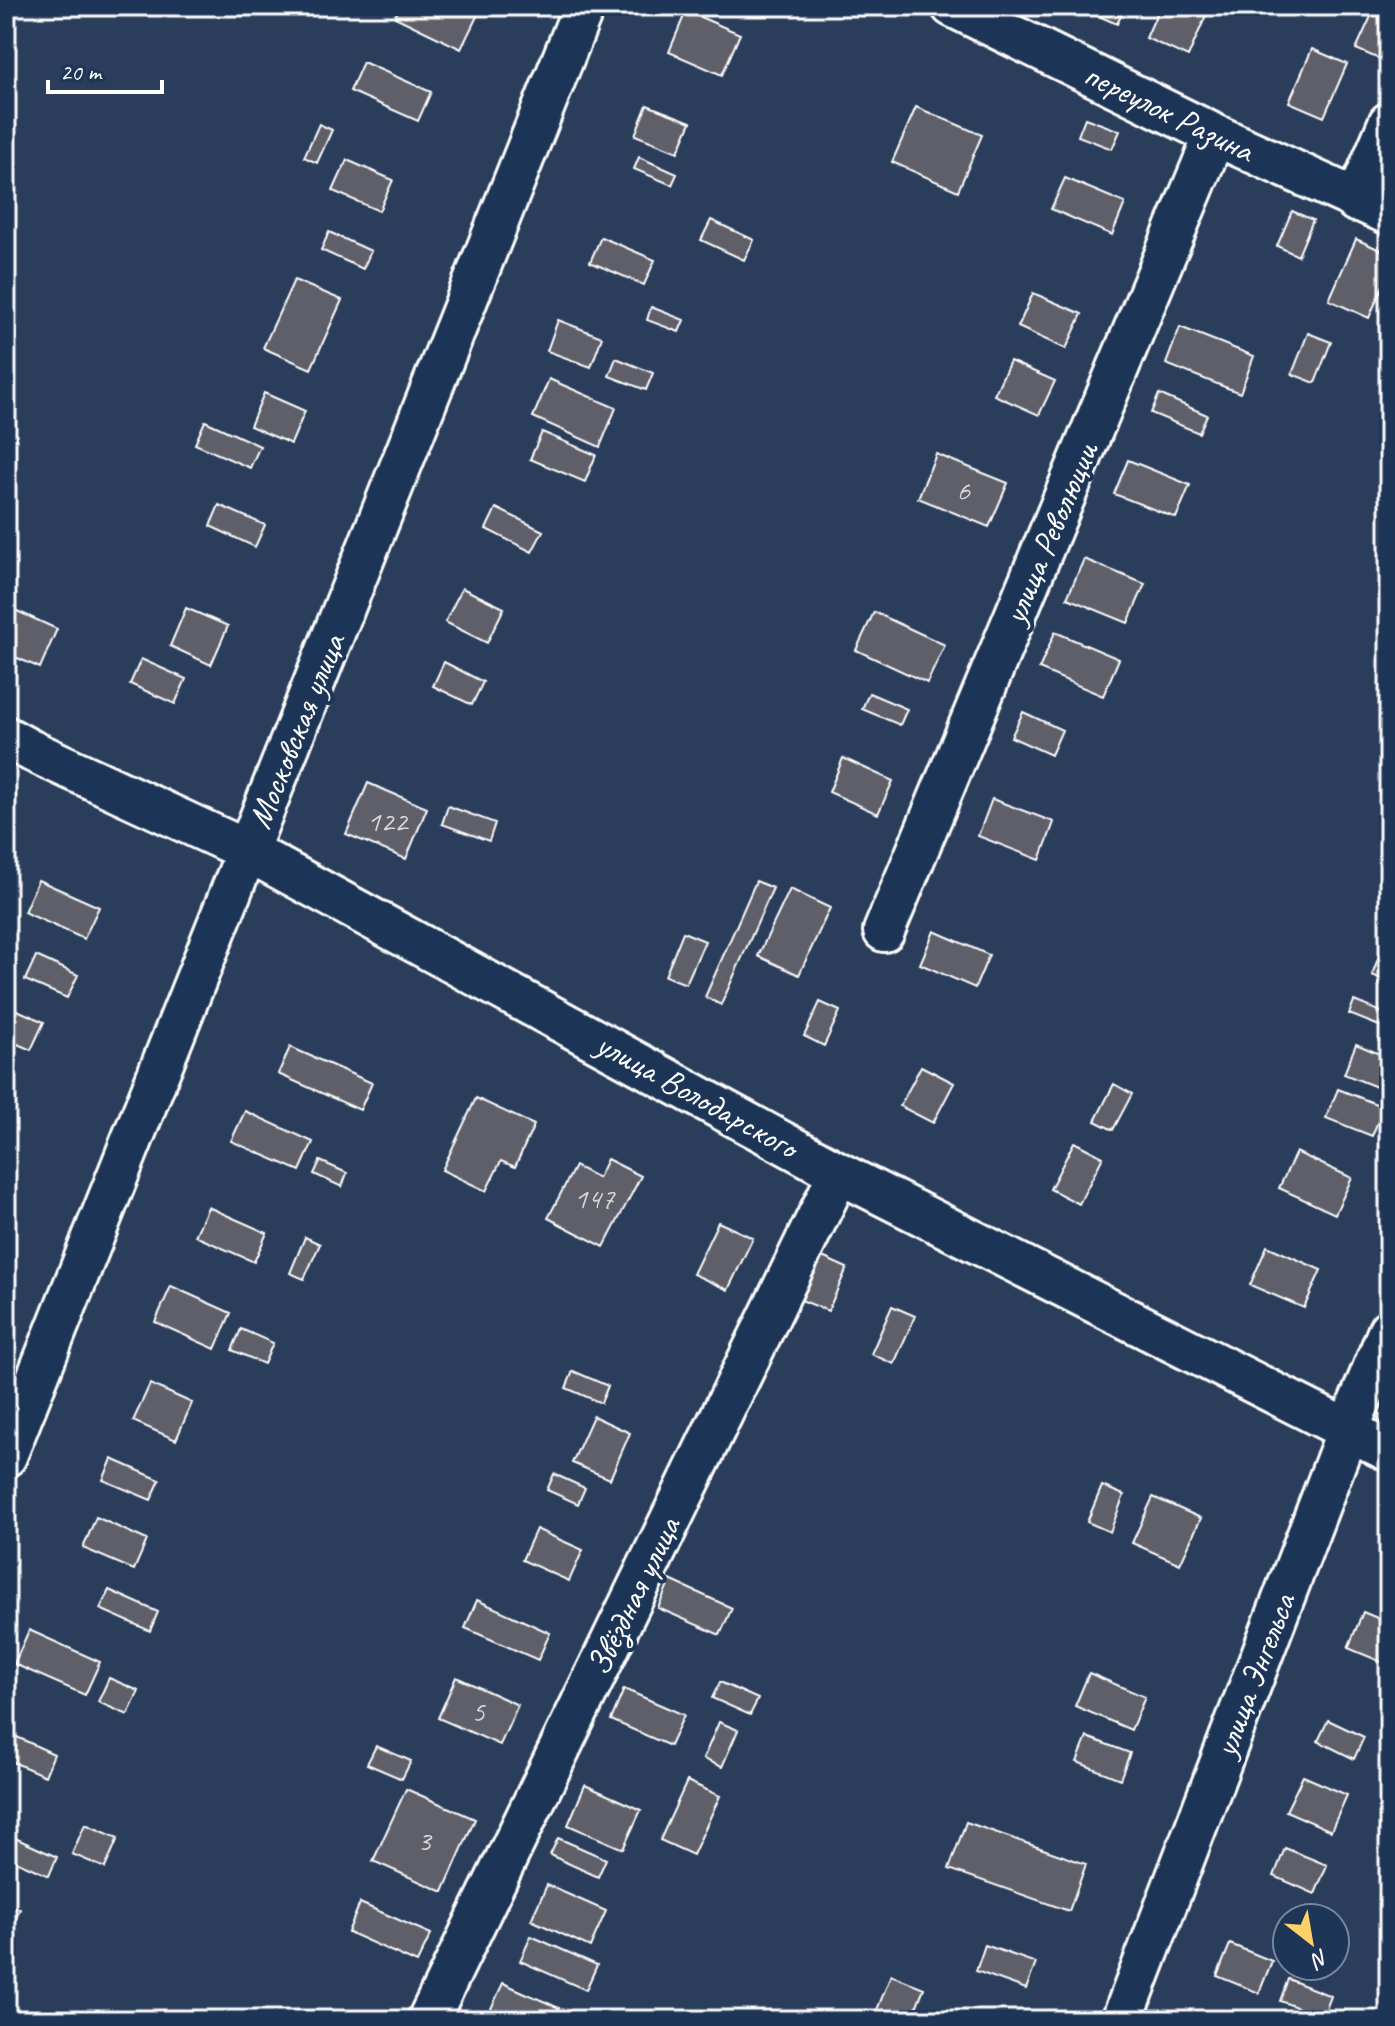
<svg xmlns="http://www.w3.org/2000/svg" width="1395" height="2026" viewBox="0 0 1395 2026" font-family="Caveat,sans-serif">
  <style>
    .building { fill: #5f5f69; stroke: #fff; stroke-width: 2 }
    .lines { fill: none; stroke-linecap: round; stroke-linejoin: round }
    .minor-casing { stroke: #fff; stroke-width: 46 }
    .minor { stroke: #1d3557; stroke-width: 40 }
    .labels { text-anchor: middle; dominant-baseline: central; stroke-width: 8; stroke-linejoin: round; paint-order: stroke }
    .number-label { font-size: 30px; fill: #d7d7da }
    .street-label { font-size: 34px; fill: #fff; stroke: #1d3557 }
  </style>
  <rect width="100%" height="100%" fill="#2a3d5b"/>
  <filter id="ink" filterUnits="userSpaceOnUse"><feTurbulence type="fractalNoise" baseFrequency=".0125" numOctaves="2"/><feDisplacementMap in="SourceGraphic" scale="16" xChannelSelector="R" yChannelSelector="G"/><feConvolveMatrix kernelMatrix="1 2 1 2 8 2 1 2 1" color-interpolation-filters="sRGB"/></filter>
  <g filter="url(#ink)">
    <!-- building -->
    <path class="building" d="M400,6H482L461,49L395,17Z
      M1083,6H1126L1117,24L1082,9Z
      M1160,6H1210L1188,57L1146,38Z
      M686,11L740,34L722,75L669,52Z
      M1373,12L1389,19V35L1379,59L1356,49Z
      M1312,49L1347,64L1324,117L1289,102Z
      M363,62L431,92L418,121L350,91Z
      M647,105L691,122L678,152L635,135Z
      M916,107L982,135L958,191L892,162Z
      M1085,118L1120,131L1112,149L1078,136Z
      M319,124L332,130L317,163L304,157Z
      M639,157L677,174L672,185L634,169Z
      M347,160L393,180L379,211L333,191Z
      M1065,178L1125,203L1112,235L1051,209Z
      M1292,211L1313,220L1298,256L1277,246Z
      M711,220L754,240L744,260L701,240Z
      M329,232L371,251L363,269L321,250Z
      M601,237L655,260L644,285L590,262Z
      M1356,239L1389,254V271L1369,318L1329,300Z
      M294,280L342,300L311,369L263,348Z
      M1033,293L1082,314L1066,349L1018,327Z
      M651,307L684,320L679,332L647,320Z
      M558,320L602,337L591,367L547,351Z
      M1180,327L1254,356L1240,393L1166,364Z
      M1308,333L1331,342L1315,383L1292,374Z
      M616,358L653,373L646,390L609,376Z
      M1010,361L1055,381L1039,415L994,395Z
      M549,379L616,408L600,447L533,417Z
      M264,393L305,411L291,444L250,426Z
      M1159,394L1207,415L1199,433L1151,413Z
      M205,421L260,446L250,468L195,444Z
      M542,432L596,455L585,482L530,459Z
      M936,454L1008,483L989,527L918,498Z
      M1128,460L1190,485L1176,518L1114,494Z
      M219,505L265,525L255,547L210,526Z
      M496,508L543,531L532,552L486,529Z
      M1084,559L1145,584L1128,623L1067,598Z
      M462,588L504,608L487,643L445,622Z
      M6,606L57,629L40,668L6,653Z
      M186,608L228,626L211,665L170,646Z
      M874,612L945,645L927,683L856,650Z
      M1055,632L1119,659L1103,696L1039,669Z
      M141,659L186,679L175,704L130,684Z
      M444,662L483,682L472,705L433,686Z
      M869,693L907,709L900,725L862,709Z
      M1023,712L1062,730L1051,755L1011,737Z
      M843,758L893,781L878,814L829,792Z
      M368,783L427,808L406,859L346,834Z
      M992,799L1054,822L1040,860L978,836Z
      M448,806L495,823L489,841L442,824Z
      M38,880L99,907L84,939L24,912Z
      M756,881L773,888L721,1005L705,997Z
      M790,889L830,908L799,975L758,956Z
      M934,931L989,955L975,988L920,964Z
      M683,932L705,941L686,984L665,976Z
      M1380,953L1389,957V982L1372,975Z
      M36,956L78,975L67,998L25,980Z
      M1354,1001L1389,1015L1387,1029L1349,1014Z
      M820,1002L840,1011L824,1046L804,1036Z
      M6,1005L44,1022L31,1050L6,1039Z
      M1356,1044L1389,1058V1092L1344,1074Z
      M290,1047L372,1083L360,1110L278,1074Z
      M921,1066L954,1083L933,1123L900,1106Z
      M1114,1084L1132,1094L1113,1130L1095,1121Z
      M1338,1089L1384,1107L1372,1136L1326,1118Z
      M476,1098L534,1125L515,1167L501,1161L486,1191L442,1170Z
      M245,1111L313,1142L300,1171L231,1141Z
      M1074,1142L1103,1157L1079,1204L1050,1189Z
      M1296,1152L1352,1178L1335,1214L1279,1188Z
      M607,1159L641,1176L604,1247L548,1218L575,1166L598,1178Z
      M320,1161L347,1173L342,1187L314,1174Z
      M208,1207L267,1233L254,1262L195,1236Z
      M718,1222L753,1238L728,1290L693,1274Z
      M305,1237L320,1244L304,1279L290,1273Z
      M1267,1246L1321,1270L1304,1308L1250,1285Z
      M820,1256L847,1268L828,1311L801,1300Z
      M171,1286L231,1313L215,1349L155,1322Z
      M892,1306L915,1316L894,1364L871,1354Z
      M241,1329L273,1343L264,1364L232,1350Z
      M573,1371L608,1386L601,1403L566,1388Z
      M150,1384L192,1403L176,1440L133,1421Z
      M593,1416L630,1433L610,1479L572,1463Z
      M112,1459L160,1480L151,1500L103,1480Z
      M554,1474L585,1488L578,1504L547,1490Z
      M1102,1486L1124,1495L1110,1532L1087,1522Z
      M1153,1497L1201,1518L1180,1564L1132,1543Z
      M96,1517L147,1540L134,1570L83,1548Z
      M536,1529L583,1550L569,1581L522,1560Z
      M670,1580L732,1608L720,1635L658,1608Z
      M109,1590L158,1612L150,1631L100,1609Z
      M477,1600L550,1633L538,1660L465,1628Z
      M1363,1612L1389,1623V1665L1348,1648Z
      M29,1630L100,1662L85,1695L14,1664Z
      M1089,1673L1145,1697L1131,1730L1075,1706Z
      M456,1677L518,1705L500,1745L438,1718Z
      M109,1678L139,1691L128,1715L98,1702Z
      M720,1682L758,1699L750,1715L712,1698Z
      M624,1689L684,1715L670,1746L611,1720Z
      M1328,1720L1364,1737L1354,1759L1318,1741Z
      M719,1722L738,1730L722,1767L703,1759Z
      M6,1732L54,1754L45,1776L6,1759Z
      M1087,1737L1130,1753L1120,1779L1077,1762Z
      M376,1746L411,1761L402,1779L367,1764Z
      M1303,1776L1347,1795L1331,1831L1286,1811Z
      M687,1781L720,1796L693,1855L660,1840Z
      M585,1785L641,1810L623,1849L568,1825Z
      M406,1789L475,1819L443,1892L373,1861Z
      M966,1822L1086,1864L1069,1911L949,1869Z
      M85,1824L118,1838L105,1868L72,1854Z
      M15,1838L57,1857L49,1876L7,1857Z
      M558,1838L606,1859L598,1877L550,1855Z
      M1285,1848L1327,1865L1315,1894L1274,1876Z
      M547,1885L606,1911L590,1947L531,1920Z
      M6,1903L20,1909L7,1939H6Z
      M360,1903L431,1934L417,1963L348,1932Z
      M531,1936L597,1965L586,1990L520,1961Z
      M1230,1944L1272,1961L1259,1993L1217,1976Z
      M985,1945L1036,1963L1026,1989L976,1971Z
      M891,1975L924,1988L911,2020H873Z
      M1288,1979L1331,1996L1323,2017L1280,2001Z
      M503,1983L559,2008L554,2020H499L488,2015Z
      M1198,2011L1224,2020H1195Z"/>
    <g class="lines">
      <defs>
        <path id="minor" d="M952,6L1215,135L1389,214
          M1356,201L1389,123
          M6,737L32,751L248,851L839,1173L1389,1451
          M884,931L1215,135
          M6,1456L584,6
          M428,2020L839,1173
          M1122,2020L1348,1430L1389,1330"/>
      </defs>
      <!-- minor casing -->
      <use href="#minor" class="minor-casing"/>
      <!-- minor -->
      <use href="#minor" class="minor"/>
    </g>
  </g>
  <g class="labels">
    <!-- number labels -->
    <g class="number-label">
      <text x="963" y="490">6</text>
      <text x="387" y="821">122</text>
      <text x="594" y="1198">147</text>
      <text x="478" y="1711">5</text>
      <text x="424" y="1840">3</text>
    </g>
    <!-- street labels -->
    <g class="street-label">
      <text transform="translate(1169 112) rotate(26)">переулок Разина</text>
      <text transform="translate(1050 533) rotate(-67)">улица Революции</text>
      <text transform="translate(296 731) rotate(-68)">Московская улица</text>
      <text transform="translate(697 1095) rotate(29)">улица Володарского</text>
      <text transform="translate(633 1596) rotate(-64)">Звёздная улица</text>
      <text transform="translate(1254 1675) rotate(-69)">улица Энгельса</text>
    </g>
  </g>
  <!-- margin -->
  <rect width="1395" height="2026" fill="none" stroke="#1d3557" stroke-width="32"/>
  <rect x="16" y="16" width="1363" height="1994" fill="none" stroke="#fff" stroke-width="3" filter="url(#ink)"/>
  <!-- north arrow -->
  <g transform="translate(1311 1942) rotate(149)"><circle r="38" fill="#1d3557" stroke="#77869a" stroke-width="2"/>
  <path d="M0-6L14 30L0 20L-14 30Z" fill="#ffd166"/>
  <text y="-12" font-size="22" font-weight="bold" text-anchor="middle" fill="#ffffff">N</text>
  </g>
  <!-- scale -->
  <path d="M48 80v12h114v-12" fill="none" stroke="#ffffff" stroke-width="4"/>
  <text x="60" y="80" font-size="24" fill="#ffffff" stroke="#1d3557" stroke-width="6" paint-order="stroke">20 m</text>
</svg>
